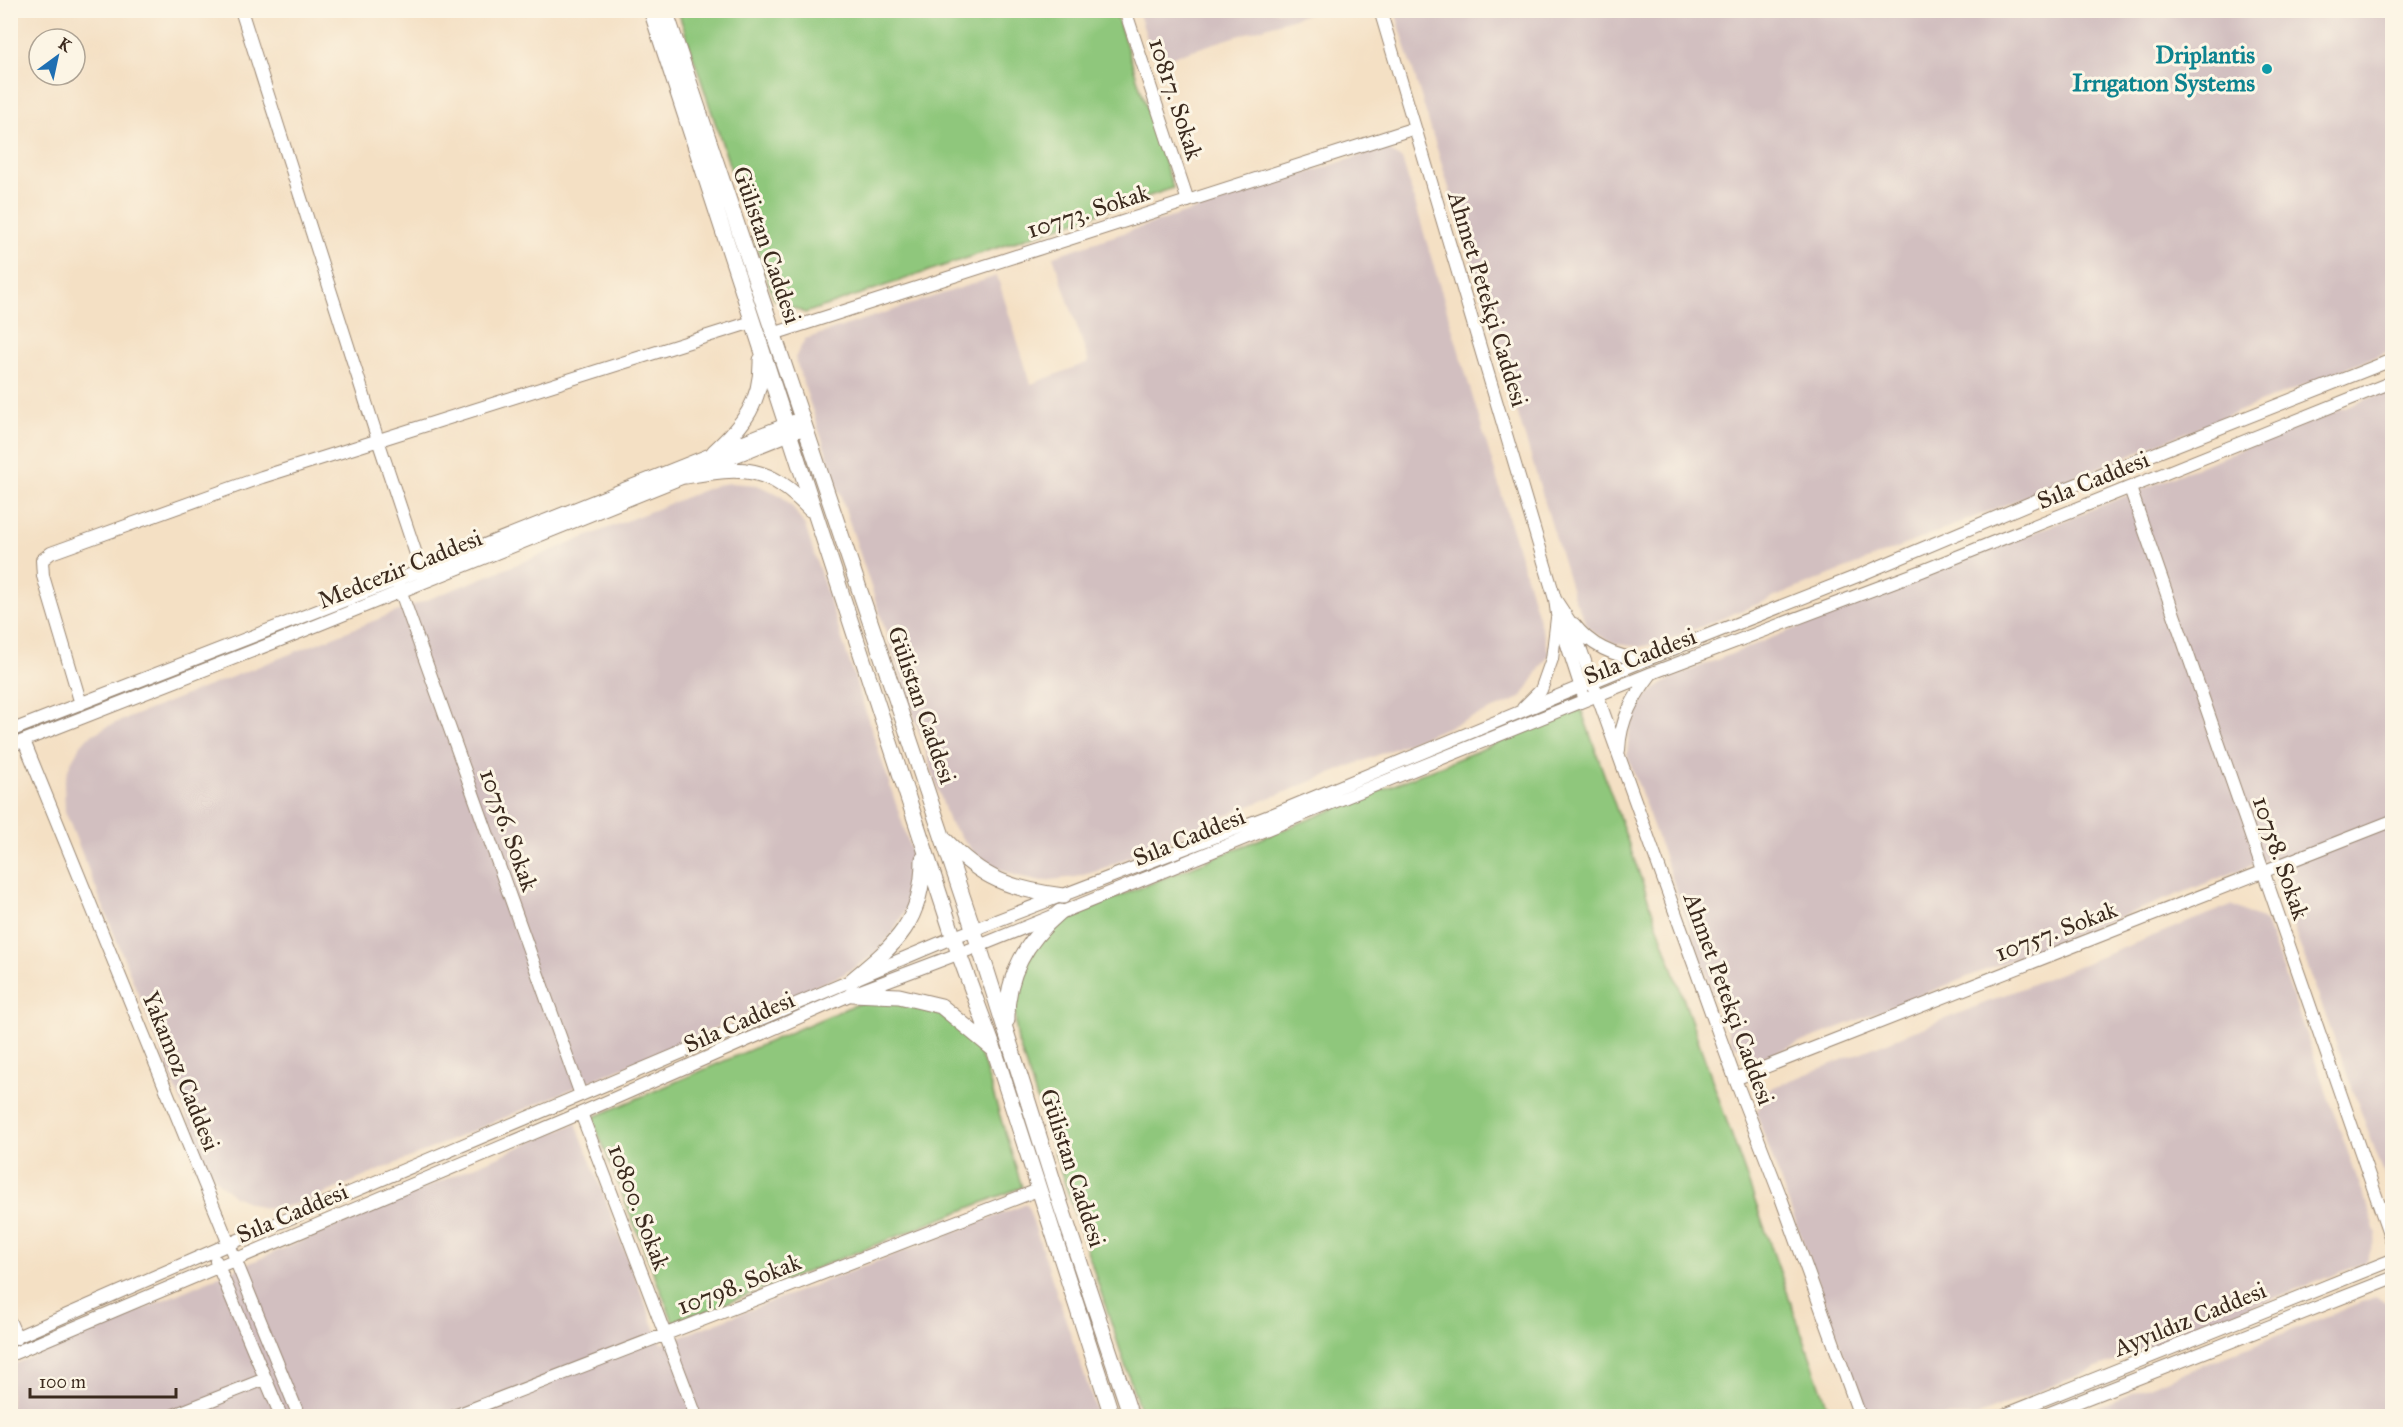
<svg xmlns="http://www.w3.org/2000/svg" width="2403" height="1427" viewBox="0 0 2403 1427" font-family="'IM FELL Great Primer',serif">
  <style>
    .industrial { fill: #d2bfc0 }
    .green { fill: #8fc77b; stroke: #65784c; stroke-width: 1.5 }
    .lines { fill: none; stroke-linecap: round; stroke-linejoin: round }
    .minor-casing { stroke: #988571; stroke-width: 14 }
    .major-casing { stroke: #988571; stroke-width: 17 }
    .minor { stroke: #fff; stroke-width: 12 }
    .major { stroke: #fff; stroke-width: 15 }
    .culture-dot { fill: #0f9aa8; stroke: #fcf5e5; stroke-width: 2 }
    .labels { text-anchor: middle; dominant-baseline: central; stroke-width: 6; stroke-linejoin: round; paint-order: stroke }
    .culture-label { font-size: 24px; font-weight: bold; fill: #0d838f; stroke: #fcf5e5; text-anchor: end }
    .street-label { font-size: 24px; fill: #3b2a1e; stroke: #fcf5e5 }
  </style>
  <rect width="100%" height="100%" fill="#fcf5e5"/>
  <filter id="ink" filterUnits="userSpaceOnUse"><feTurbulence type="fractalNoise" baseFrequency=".0167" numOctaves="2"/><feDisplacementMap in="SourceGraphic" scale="12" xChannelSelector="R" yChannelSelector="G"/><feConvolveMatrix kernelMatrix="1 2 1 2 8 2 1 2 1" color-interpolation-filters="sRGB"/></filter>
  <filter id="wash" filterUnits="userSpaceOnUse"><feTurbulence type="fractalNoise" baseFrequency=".008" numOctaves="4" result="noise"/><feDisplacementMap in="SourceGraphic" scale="24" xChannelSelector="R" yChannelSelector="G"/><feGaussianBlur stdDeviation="1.35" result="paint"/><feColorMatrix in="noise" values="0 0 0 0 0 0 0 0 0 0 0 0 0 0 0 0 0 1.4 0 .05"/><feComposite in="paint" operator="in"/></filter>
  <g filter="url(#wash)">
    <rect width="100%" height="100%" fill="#f4e0c4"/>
    <!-- industrial -->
    <path class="industrial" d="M1138,11V10L1317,11L1161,60L1152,54Z
      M1395,11H2392V350L1665,641L1640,647L1616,644L1596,634L1588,627L1574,598Z
      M1384,148L1402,159L1549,654L1521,698L1237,811L1097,871L1076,877L1042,881L1017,876L994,867L974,853L949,822L795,358L805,339L997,276L1031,384L1089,362L1053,256Z
      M2392,389V1196L2268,859L1761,1058L1732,1044L1627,754L1630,727L1634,715L1649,693L1674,677Z
      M730,483L757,485L780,495L791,505L805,526L912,853L913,879L910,892L907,906L893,933L871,957L842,975L307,1201L283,1207L271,1208L259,1207L234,1196L216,1180L208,1169L65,811L64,783L70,764L81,745L88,737L108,726L717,485Z
      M2231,905L2266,922L2377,1234L2366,1262L1976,1416H1866L1756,1113L1769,1089Z
      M576,1123L661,1344L1027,1204L1097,1413L1088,1416H11L10,1366Z
      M2375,1297L2392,1305V1416H2075Z"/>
    <!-- green -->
    <path class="green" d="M678,11H1115L1173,188L805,313L774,299Z
      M1581,709L1831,1416H1142L1018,1042C1008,985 1026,940 1078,913Z
      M886,1000L939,1013L974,1042L983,1061L1022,1187L674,1324L592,1118L847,1008L867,1001Z"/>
  </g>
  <g filter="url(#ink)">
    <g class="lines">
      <defs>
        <path id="minor" d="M241,10L378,440L423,575
          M1125,10L1188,201
          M1380,10L1555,599L1557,614L1583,694
          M773,334L1415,128
          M2130,488L2392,1242
          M398,584L581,1095
          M1555,599L1572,625L1735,1079L1780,1195L1860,1416
          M1574,624C1591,647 1617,657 1644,660
          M81,704L43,576L42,560L51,553L262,477L752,322
          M1523,708L1541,690L1552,659L1557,618
          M10,731L397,580L801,418
          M24,741L299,1416
          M10,746L283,639L798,431
          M1619,750C1620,720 1634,696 1651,674
          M1735,1079L2392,821
          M581,1113L696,1416
          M216,1261L281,1416
          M10,1322L17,1338
          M10,1340L229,1244L954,937L1269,816L1645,660L1855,577L2042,498L2392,360
          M10,1355L581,1113L852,994L979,946L1652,673L1922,571L2392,382
          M171,1416L265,1379
          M454,1416L1038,1190
          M2002,1416L2392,1260
          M2042,1416L2392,1278"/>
        <path id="major" d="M651,10L959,954L994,1049L1112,1416
          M665,10L979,946L1061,1206L1131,1416
          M714,452C744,425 762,401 761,360
          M686,476C743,466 768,465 810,509
          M945,840C983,879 1010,889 1063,896
          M851,981C896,944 923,921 923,859
          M852,994L899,996L941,1006L992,1048
          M1007,1020C1006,975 1026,941 1060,912"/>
      </defs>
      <!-- minor casing -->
      <use href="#minor" class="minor-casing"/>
      <!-- major casing -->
      <use href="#major" class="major-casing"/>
      <!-- minor -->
      <use href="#minor" class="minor"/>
      <!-- major -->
      <use href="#major" class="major"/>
    </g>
  </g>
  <!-- markers -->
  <circle class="culture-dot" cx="2267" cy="69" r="6"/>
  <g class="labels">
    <!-- culture labels -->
    <g class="culture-label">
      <text x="2255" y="55">Driplantis<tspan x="2255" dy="28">Irrıgatıon Systems</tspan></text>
    </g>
    <!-- street labels -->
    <g class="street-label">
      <text transform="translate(1176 99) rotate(72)">10817. Sokak</text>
      <text transform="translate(1088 211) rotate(-18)">10773. Sokak</text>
      <text transform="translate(767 245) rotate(71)">Gülistan Caddesi</text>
      <text transform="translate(1488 299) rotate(73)">Ahmet Petekçi Caddesi</text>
      <text transform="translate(2093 480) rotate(-22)">Sıla Caddesi</text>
      <text transform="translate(400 569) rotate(-22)">Medcezir Caddesi</text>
      <text transform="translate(1640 656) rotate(-21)">Sıla Caddesi</text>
      <text transform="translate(922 705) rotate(71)">Gülistan Caddesi</text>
      <text transform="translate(509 830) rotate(70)">10756. Sokak</text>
      <text transform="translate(1189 837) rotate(-22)">Sıla Caddesi</text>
      <text transform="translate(2281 858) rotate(71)">10758. Sokak</text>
      <text transform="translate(2056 931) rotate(-21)">10757. Sokak</text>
      <text transform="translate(1729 999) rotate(70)">Ahmet Petekçi Caddesi</text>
      <text transform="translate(739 1022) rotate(-24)">Sıla Caddesi</text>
      <text transform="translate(181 1071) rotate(68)">Yakamoz Caddesi</text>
      <text transform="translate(1073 1168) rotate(72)">Gülistan Caddesi</text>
      <text transform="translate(639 1207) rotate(69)">10800. Sokak</text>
      <text transform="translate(292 1213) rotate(-23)">Sıla Caddesi</text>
      <text transform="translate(739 1284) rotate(-21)">10798. Sokak</text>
      <text transform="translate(2190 1319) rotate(-22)">Ayyıldız Caddesi</text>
    </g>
  </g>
  <!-- margin -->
  <rect width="2403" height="1427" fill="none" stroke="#fcf5e5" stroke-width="36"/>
  <!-- north arrow -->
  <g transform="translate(57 57) rotate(33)"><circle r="28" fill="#fcf5e5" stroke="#afa495" stroke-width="1.5"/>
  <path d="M0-4.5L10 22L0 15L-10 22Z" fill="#1f6fb2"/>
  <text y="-9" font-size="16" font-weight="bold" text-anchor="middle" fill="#3b2a1e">K</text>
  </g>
  <!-- scale -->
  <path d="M30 1388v9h146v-9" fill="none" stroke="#3b2a1e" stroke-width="3"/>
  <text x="39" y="1388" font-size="18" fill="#3b2a1e" stroke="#fcf5e5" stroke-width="4.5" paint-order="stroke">100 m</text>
</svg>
